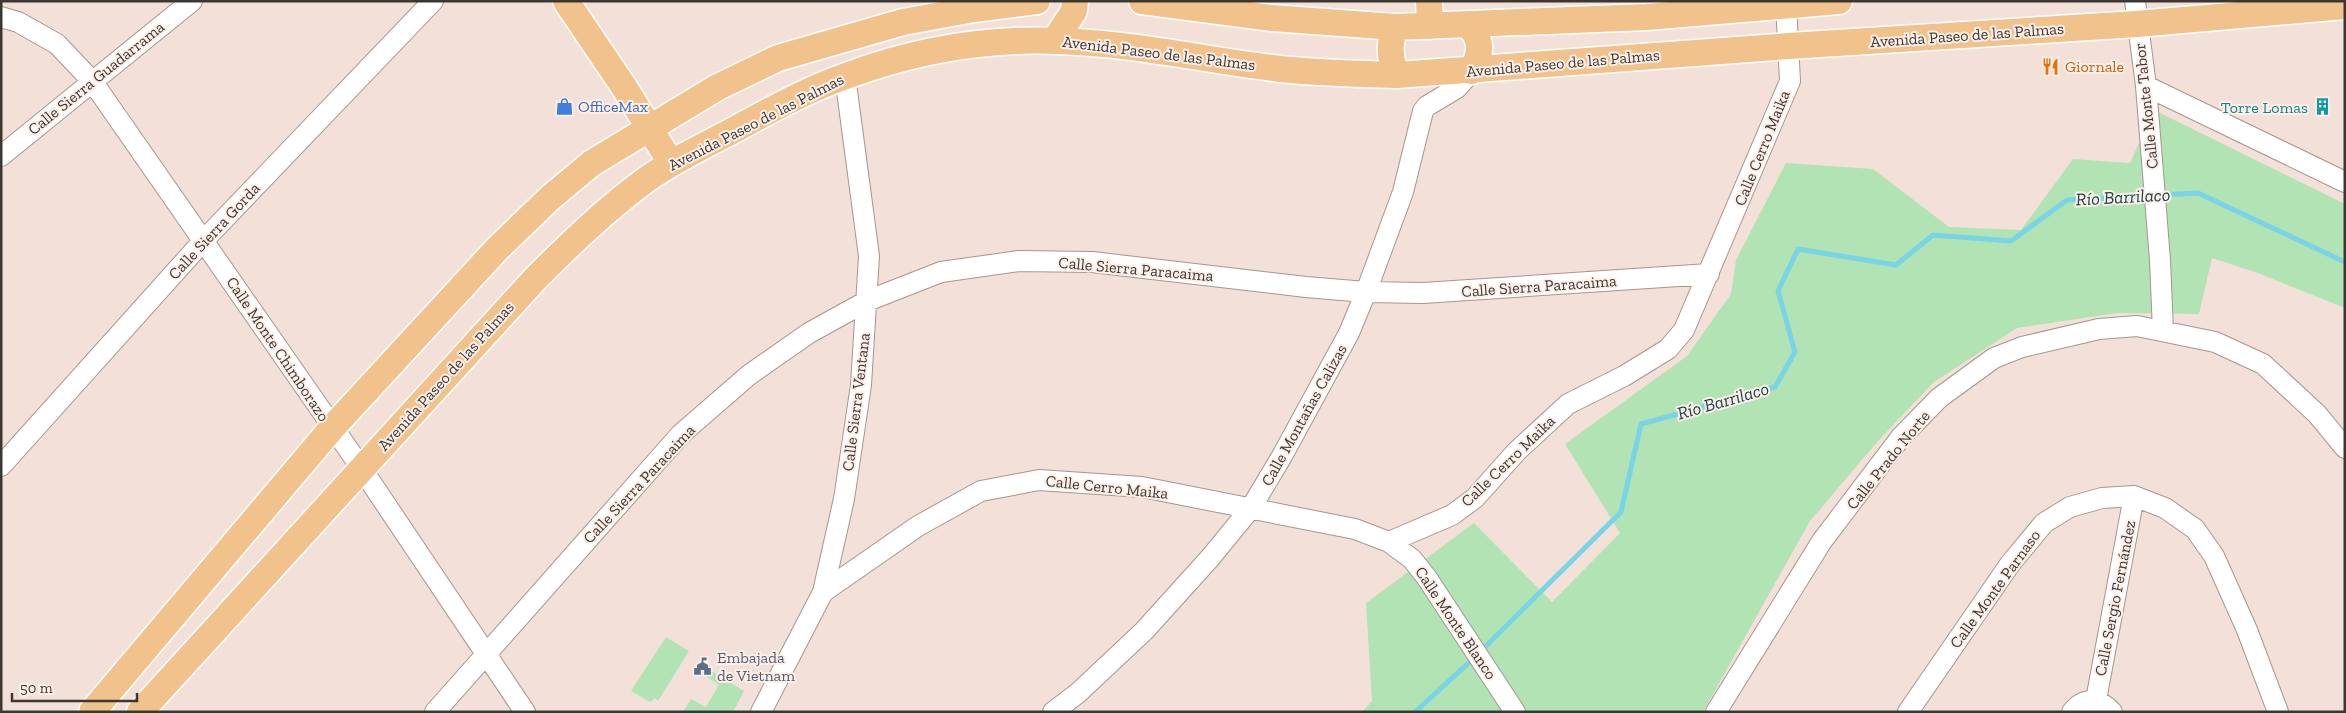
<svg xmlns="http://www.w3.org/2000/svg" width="2346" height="713" viewBox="0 0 2346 713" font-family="'Zilla Slab',serif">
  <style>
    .green { fill: #b1e3b5 }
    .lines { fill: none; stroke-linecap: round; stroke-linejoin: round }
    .stream { stroke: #78d4e6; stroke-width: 5 }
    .minor-casing { stroke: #a6968e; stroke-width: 22 }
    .major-casing { stroke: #fff; stroke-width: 29 }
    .minor { stroke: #fff; stroke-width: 20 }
    .major { stroke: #f1c28c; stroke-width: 26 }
    .labels { text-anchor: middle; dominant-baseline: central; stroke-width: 4; stroke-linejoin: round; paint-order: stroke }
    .street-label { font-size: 16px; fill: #3d3733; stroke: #feefe8 }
    .food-label { font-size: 16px; fill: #c56008; stroke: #feefe8; text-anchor: start }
    .shop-label { font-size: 16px; fill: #366cbe; stroke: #feefe8; text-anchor: start }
    .culture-label { font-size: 16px; fill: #0d838f; stroke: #feefe8; text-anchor: end }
    .service-label { font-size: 16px; fill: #4e5e75; stroke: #feefe8; text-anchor: start }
    .water-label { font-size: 18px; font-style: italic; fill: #19444c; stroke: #feefe8 }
  </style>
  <rect width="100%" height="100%" fill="#f3e1d9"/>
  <!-- green -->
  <path class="green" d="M2154,110L2345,204V308L2255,272L2212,258L2199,314L2118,313L2017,328L1934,382L1878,441L1810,521L1703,712H1362L1372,701L1366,603L1474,523L1552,602L1620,533L1565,444L1687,356L1731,294L1736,260L1786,163L1873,169L1949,227L2021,230L2073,159L2130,163Z
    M666,637L689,651L658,701L655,698L650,702L631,691Z
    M710,670L744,691L733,712H683L691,699L706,707L719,685L706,676Z"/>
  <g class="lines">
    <!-- stream -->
    <path class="stream" d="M2159,195L2198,193L2345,262
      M1480,652L1621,512L1641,424L1775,387L1795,352L1778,291L1798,249L1896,265L1933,235L2011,241L2067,200L2151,196
      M1415,712L1474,658"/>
    <defs>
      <path id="minor" d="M2135,1L2146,86L2160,260L2163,331
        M1,17L18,22L57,44L92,81L362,469L525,712
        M2146,86L2345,182
        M1,156L192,1
        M1,466L204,240L433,1
        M1389,542L1452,515L1475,498L1517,451L1568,404L1624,376L1668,349L1684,330L1790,81L1786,4
        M823,592L918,526L981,491L1039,480L1142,487L1355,529L1389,542L1412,559L1427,578L1515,712
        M2096,700L2134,496
        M435,712L681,434L749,375L809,333L867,301L941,272L1019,261L1092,262L1306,287L1366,292L1423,293L1709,274
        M761,712L823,592L844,499L861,385L869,256L845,76
        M1053,712L1078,693L1144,631L1210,558L1251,508L1282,456L1349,333L1366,292L1403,192L1423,111L1427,106L1457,88L1472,71
        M1716,712L1822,541L1901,437L1939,398L1994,358L2022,347L2099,329L2137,326L2215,342L2263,364L2317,414L2345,448
        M1908,712L2010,564L2044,523L2070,507L2102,498L2134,496L2165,508L2195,529L2214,556L2247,630L2278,712
        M2072,712C2084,697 2100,698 2112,712"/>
      <path id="major" d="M566,1L624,87L671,163
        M1142,1L1272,18L1395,27L1647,17L1839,1
        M1429,1L1430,26
        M1469,25C1483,42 1481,52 1472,71
        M1395,27C1389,45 1389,58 1397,75
        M1055,40L1074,11L1075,1
        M92,712L332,428L497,249L551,197L592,163L718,87L778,58L903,22L974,9L1037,1
        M140,712L535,279C569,245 604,211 643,182C670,162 702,147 732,131C769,111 806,90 846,76C913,51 985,38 1057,41C1132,43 1205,60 1280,69C1319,73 1358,74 1397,75L1789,46L2137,24L2345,6"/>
    </defs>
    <!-- minor casing -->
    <use href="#minor" class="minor-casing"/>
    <!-- major casing -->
    <use href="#major" class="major-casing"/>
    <!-- minor -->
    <use href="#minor" class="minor"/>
    <!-- major -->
    <use href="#major" class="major"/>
  </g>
  <!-- icons -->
  <defs>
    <symbol id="restaurant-bare" viewBox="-9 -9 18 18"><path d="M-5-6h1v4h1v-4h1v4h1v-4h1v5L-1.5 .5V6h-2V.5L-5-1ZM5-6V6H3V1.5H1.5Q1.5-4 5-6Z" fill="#e8710a" stroke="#feefe8" stroke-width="2.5" paint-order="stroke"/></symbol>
    <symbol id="shop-bare" viewBox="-9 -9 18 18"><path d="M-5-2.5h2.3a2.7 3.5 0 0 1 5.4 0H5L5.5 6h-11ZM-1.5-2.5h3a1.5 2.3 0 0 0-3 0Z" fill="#3f7fe0" stroke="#feefe8" stroke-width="2.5" paint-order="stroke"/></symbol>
    <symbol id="building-bare" viewBox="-9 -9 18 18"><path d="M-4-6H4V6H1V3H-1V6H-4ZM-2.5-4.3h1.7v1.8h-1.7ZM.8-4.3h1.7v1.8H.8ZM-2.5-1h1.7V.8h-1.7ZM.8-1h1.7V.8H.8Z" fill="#0f9aa8" stroke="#feefe8" stroke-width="2.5" paint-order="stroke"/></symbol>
    <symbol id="civic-bare" viewBox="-9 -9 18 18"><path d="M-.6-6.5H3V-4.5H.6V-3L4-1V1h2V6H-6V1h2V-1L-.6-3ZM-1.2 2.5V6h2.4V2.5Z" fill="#5c6f8a" stroke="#feefe8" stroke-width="2.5" paint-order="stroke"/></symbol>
  </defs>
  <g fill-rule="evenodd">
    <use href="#restaurant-bare" x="2038" y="54" width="25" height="25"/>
    <use href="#shop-bare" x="552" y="94" width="25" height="25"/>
    <use href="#building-bare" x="2310" y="94" width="25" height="25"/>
    <use href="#civic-bare" x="690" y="654" width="25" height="25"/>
  </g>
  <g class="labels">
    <!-- street labels -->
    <g class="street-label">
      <text transform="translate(1967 35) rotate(-4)">Avenida Paseo de las Palmas</text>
      <text transform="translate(1159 53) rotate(7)">Avenida Paseo de las Palmas</text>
      <text transform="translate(1563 63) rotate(-5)">Avenida Paseo de las Palmas</text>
      <text transform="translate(96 78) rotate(-39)">Calle Sierra Guadarrama</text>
      <text transform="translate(2146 106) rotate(-96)">Calle Monte Tabor</text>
      <text transform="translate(756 122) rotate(-27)">Avenida Paseo de las Palmas</text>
      <text transform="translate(1762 148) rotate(-68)">Calle Cerro Maika</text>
      <text transform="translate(214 231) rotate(-47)">Calle Sierra Gorda</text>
      <text transform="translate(1136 269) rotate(5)">Calle Sierra Paracaima</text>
      <text transform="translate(1539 286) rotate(-4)">Calle Sierra Paracaima</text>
      <text transform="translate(278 349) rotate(56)">Calle Monte Chimborazo</text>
      <text transform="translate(446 376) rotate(-48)">Avenida Paseo de las Palmas</text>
      <text transform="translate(856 402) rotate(-83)">Calle Sierra Ventana</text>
      <text transform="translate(1304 415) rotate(-61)">Calle Montañas Calizas</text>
      <text transform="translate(1888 460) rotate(-51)">Calle Prado Norte</text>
      <text transform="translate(1508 461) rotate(-44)">Calle Cerro Maika</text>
      <text transform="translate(639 484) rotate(-47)">Calle Sierra Paracaima</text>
      <text transform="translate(1107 487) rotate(6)">Calle Cerro Maika</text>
      <text transform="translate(1995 589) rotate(-54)">Calle Monte Parnaso</text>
      <text transform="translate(2115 598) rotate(-79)">Calle Sergio Fernández</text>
      <text transform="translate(1456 623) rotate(56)">Calle Monte Blanco</text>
    </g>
    <!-- food labels -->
    <g class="food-label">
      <text x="2065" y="66">Giornale</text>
    </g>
    <!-- shop labels -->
    <g class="shop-label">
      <text x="578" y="106">OfficeMax</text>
    </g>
    <!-- culture labels -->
    <g class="culture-label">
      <text x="2308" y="107">Torre Lomas</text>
    </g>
    <!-- service labels -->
    <g class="service-label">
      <text x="717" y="657">Embajada<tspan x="717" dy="18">de Vietnam</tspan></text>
    </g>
    <!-- water labels -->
    <g class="water-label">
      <text transform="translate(2123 197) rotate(-3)">Río Barrilaco</text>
      <text transform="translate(1723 401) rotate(-16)">Río Barrilaco</text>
    </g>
  </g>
  <!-- border -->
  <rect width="2346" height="713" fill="none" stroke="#3d3733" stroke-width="5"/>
  <!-- scale -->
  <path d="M12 693v8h125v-8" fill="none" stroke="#3d3733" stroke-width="2.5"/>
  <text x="20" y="693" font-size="15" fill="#3d3733" stroke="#feefe8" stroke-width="4" paint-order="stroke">50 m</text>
</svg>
